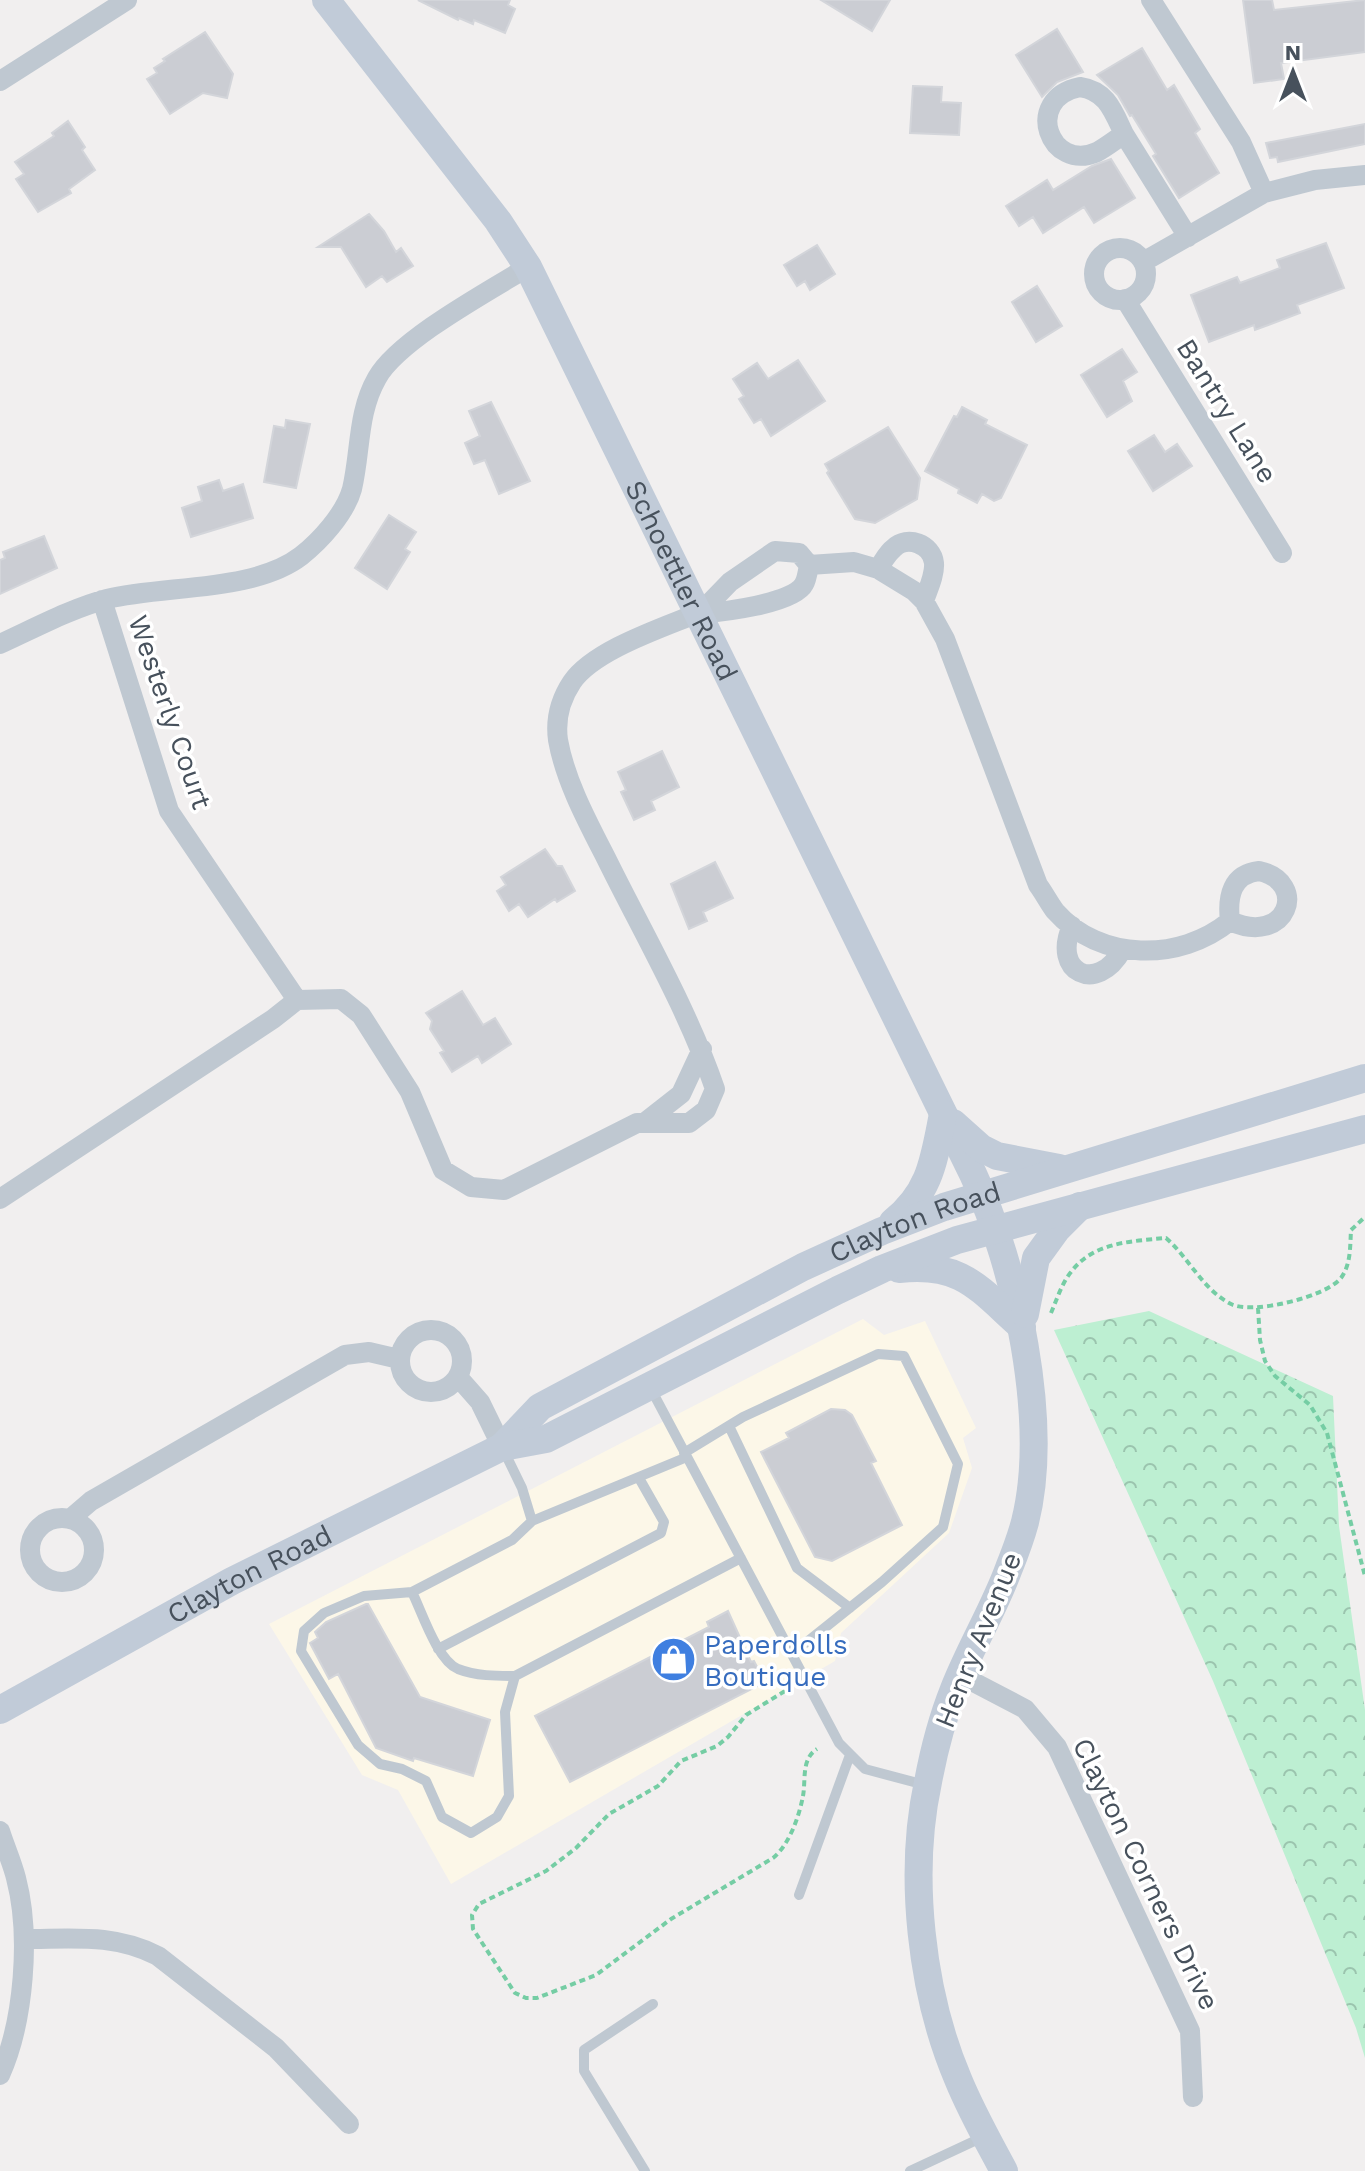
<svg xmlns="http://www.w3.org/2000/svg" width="1365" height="2171" viewBox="0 0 1365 2171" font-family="'Work Sans',sans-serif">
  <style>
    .commercial { fill: #fcf7e8 }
    .forest { fill: url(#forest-crowns) }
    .building { fill: #cbcdd3; stroke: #d3d5da; stroke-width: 2 }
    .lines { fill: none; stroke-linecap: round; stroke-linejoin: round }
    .path { stroke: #75cda4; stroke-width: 4; stroke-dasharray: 6 4; stroke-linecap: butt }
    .lane { stroke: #bfc8d1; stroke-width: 10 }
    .street { stroke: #bfc8d1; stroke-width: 20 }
    .secondary { stroke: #c1cbd8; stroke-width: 28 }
    .labels { text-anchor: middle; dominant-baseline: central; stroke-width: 7; stroke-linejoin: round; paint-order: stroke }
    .street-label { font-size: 28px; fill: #47515c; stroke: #fff }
    .shop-label { font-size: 28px; fill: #366cbe; stroke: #fff; text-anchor: start }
  </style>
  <defs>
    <pattern id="forest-crowns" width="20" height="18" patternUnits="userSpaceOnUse" patternTransform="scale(2)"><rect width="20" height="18" fill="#bdefd2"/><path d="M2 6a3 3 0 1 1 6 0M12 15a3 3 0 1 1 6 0" fill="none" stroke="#9bc4ae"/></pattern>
  </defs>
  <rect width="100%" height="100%" fill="#f1efef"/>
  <!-- commercial -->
  <path class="commercial" d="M863,1319L884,1335L925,1321L976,1428L963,1438L972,1468L949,1533L841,1633L835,1661L451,1884L398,1790L362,1775L269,1624Z"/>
  <!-- forest -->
  <path class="forest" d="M1149,1311L1333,1396L1339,1526L1365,1710V2058L1356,2028L1213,1681L1054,1330Z"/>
  <!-- building -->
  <path class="building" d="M418,0H510L508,5L515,9L505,33L474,20L473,24L459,18L458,20Z
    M821,0H890L872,31Z
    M1243,0H1272L1274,10L1365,0V52L1281,63L1284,79L1254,83Z
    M1057,29L1083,72L1057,82L1042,97L1016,55Z
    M205,32L233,74L227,98L203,93L170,114L147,79L157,73L154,68L165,61L163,59Z
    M1142,48L1167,90L1174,85L1200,129L1195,133L1219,173L1179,198L1153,156L1156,154L1132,115L1130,116L1118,95L1097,75Z
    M913,86L942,87L941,102L961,103L959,135L910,133Z
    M68,121L85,147L82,150L95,170L69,189L71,193L38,212L16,179L24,174L15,162L54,136L52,133Z
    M1365,124V144L1278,162L1277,157L1270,158L1266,143Z
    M1111,159L1135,198L1094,223L1084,207L1043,233L1033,217L1019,226L1006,206L1047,180L1053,190L1092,166Z
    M369,214L384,231L396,252L401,248L413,266L387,282L382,276L366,287L341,247H318Z
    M1326,243L1344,288L1297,305L1300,313L1255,330L1254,325L1209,342L1191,295L1237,277L1240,283L1280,268L1277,260Z
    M817,245L835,274L810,290L805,281L797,286L784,265Z
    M1037,286L1062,326L1036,342L1012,302Z
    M1122,349L1137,372L1123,381L1132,401L1107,417L1081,375Z
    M798,360L825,401L771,436L761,419L754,423L739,399L744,396L733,379L757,363L768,379Z
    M491,402L530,481L499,494L485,460L474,464L465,443L480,436L469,411Z
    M962,407L987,420L985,424L1027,445L1001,498L994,501L982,494L977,503L958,493L959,489L925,471L954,416L957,417Z
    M286,420L310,424L296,488L264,482L274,426L285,428Z
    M888,427L920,478L917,499L875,523L855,519L827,473L829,471L825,464Z
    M1154,435L1165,452L1177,444L1192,466L1153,491L1128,451Z
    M219,480L223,491L243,484L253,518L191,537L182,508L202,501L198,487Z
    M389,515L416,532L405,549L410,552L387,589L355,568Z
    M44,536L57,568L0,594V560L5,558L3,552Z
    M662,751L679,787L651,801L655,810L634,820L621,792L626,790L618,772Z
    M545,849L557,866H562L575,891L557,902L555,899L528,917L519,904L509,911L497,891L506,885L501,877Z
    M715,862L733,898L703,912L707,921L689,929L671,884Z
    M462,991L483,1025L495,1018L511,1044L482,1063L478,1056L452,1072L440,1053L444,1051L430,1029L432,1021L426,1013Z
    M831,1409L845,1410L852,1415L876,1461L871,1463L902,1525L832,1561L815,1557L761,1452L789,1438L786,1433Z
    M366,1604H368L420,1697L490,1720L473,1776L414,1758L413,1761L376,1748L338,1674L329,1679L310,1643L318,1638L315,1632L326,1622Z
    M728,1611L751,1662L754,1661L765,1682L570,1782L535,1716L709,1627L707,1622Z"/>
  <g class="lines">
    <!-- path -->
    <path class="path" d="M1258,1308L1260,1340L1265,1361L1275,1376L1310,1405L1327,1433L1365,1576
      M1051,1313C1057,1299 1062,1283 1071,1272C1093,1242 1133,1241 1166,1238C1189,1258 1203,1290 1231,1304C1252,1315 1326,1297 1341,1278C1351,1264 1350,1247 1351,1230L1365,1217
      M785,1691L746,1715L728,1737L717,1746L681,1761L658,1786L609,1814L576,1848L546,1871L479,1904L472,1915L473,1929L515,1993L526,1998H537L596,1975L671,1919L773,1858C789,1845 799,1817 803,1796C806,1780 801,1759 817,1749"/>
    <!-- lane -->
    <path class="lane" d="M651,1389L839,1743L865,1769L925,1785
      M729,1426L797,1568L850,1608
      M503,1449L522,1488L532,1521L512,1540L412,1592C422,1612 437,1660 458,1669C476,1676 496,1676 515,1676L741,1558
      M684,1453L743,1417L878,1354L904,1356L958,1464L943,1527L882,1582L807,1642L790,1652
      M532,1521L687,1457
      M412,1592L364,1596L324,1613L304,1631L301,1651L358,1745L380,1764L402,1769L426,1781L442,1817L471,1833L497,1817L509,1796L505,1712L515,1676
      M438,1649L661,1533L664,1522L639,1478
      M799,1895L850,1755
      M645,2171L584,2071V2050L653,2004
      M910,2171L983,2137"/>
    <!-- street -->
    <path class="street" d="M1151,0L1241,142L1264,193
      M0,81L127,0
      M1080,87C1107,91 1113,111 1124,134C1115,140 1106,147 1097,152C1050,173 1022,99 1080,87Z
      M1124,134L1188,237
      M1094 274a26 26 0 1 1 52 0a26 26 0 1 1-52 0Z
      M1143,262L1264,193L1315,180L1365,175
      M1125,299L1282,553
      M809,565L854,562L878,569L914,591L924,601L945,639L1038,885C1044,893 1049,903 1055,911C1100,962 1180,962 1230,921
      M878,569C883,562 887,553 894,548C907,535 932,544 934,563C935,575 928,589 924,601
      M102,600L169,811L297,1000
      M699,614L730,582L775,551L799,553L809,565
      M699,614C721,612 794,604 804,584C807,579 808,570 809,565
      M0,644C33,629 72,608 107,599C165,585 254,592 301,556C320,541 345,514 352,489C361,451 357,413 377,378C398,340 489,291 528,267
      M1259,871C1309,882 1288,947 1230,921C1227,896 1232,874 1259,871Z
      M1072,926C1051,972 1097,995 1122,950
      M644,1123L681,1094L702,1049
      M0,1199L273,1019L297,1000L341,999L361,1015L410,1092L443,1170L471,1187L504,1190L637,1123H689L706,1110L715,1089C688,1010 643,933 606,858C587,821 565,780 558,740C555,718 560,700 572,682C594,650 662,628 698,613
      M400 1361a31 31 0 1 1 62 0a31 31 0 1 1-62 0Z
      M458,1377L480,1402L502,1447
      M30 1550a32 32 0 1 1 64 0a32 32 0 1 1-64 0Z
      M70,1519L91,1501L345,1355L369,1352L399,1359
      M960,1675L1025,1709L1057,1747L1190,2031L1193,2097
      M0,1831C5,1847 12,1862 16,1878C31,1935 24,2022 0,2075
      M24,1939C71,1939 114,1933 158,1956L276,2048L349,2124"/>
    <!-- secondary -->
    <g class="secondary">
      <path id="s1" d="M326,0L498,221L528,267L973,1174C1016,1266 1050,1422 1025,1522C1021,1537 1015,1553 1009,1568C994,1609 970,1648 954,1689C942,1719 934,1750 928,1782C908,1875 921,1992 958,2079C971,2111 988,2141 1004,2171"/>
      <path d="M953,1123L981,1148L997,1156L1059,1168"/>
      <path d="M893,1222C931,1192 934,1159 943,1114"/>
      <path d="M899,1269C962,1262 978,1288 1022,1327"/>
      <path d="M1025,1314L1036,1258L1057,1229L1080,1206"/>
      <path id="s2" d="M502,1447L540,1407L803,1267L882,1231L944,1207L1365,1078"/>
      <path id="s3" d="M0,1710L232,1581L502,1447L546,1439L838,1290L882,1269L957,1240L1365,1129"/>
    </g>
  </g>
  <!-- icons -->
  <defs>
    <symbol id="shop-disc" viewBox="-11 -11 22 22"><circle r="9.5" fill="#3f7fe0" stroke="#fff"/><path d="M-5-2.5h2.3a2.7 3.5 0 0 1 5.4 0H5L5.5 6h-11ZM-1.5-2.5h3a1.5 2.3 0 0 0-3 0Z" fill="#fff"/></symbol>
  </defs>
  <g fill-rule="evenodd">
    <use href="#shop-disc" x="648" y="1634" width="51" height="51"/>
  </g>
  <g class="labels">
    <!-- street labels -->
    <g class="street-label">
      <text transform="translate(1227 411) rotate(58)">Bantry Lane</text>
      <text stroke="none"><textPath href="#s1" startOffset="684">Schoettler Road</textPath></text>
      <text transform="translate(170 712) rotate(71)">Westerly Court</text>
      <text stroke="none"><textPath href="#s2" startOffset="474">Clayton Road</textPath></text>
      <text stroke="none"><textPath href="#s3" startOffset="284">Clayton Road</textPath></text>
      <text transform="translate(978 1640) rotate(-68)">Henry Avenue</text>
      <text transform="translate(1146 1874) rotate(64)">Clayton Corners Drive</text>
    </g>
    <!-- shop labels -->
    <g class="shop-label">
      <text x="704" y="1644">Paperdolls<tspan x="704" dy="32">Boutique</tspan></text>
    </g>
  </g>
  <!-- north arrow -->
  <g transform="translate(1293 72)" stroke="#ffffff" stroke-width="6" paint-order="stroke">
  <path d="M0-6L14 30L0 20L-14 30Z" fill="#47515c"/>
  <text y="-12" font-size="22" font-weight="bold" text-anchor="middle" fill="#47515c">N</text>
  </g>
</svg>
